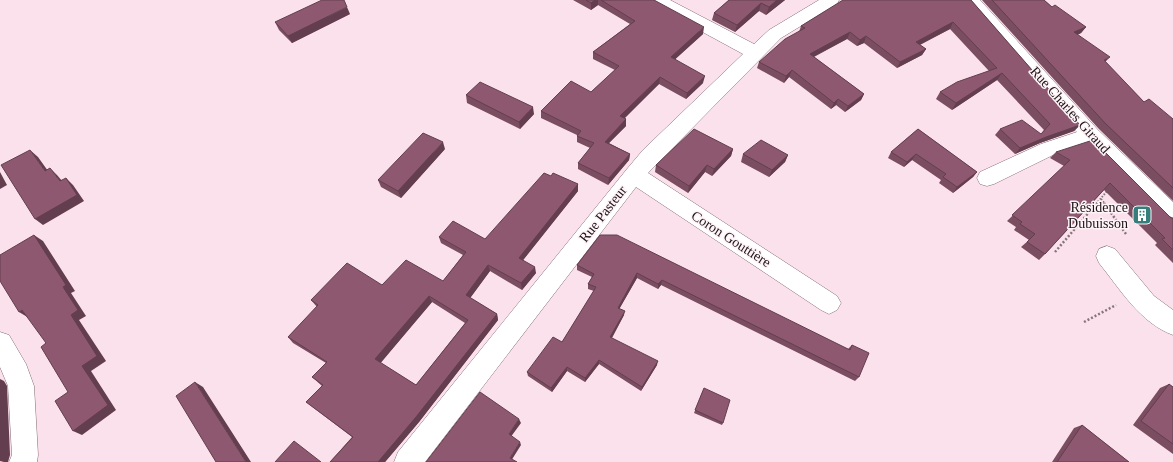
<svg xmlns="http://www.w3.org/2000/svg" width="1173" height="462" viewBox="0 0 1173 462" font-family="'Times New Roman',serif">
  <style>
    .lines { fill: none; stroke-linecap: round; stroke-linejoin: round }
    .minor-casing { stroke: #846d76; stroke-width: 1 }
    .path-far1 { stroke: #85747b; stroke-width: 2; stroke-dasharray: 1.5 1.5; stroke-linecap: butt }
    .path { stroke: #85747b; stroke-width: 2.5; stroke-dasharray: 2 2; stroke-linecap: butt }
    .minor { fill: #fff; fill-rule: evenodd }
    .wall { fill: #7a4d60; fill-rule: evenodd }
    .shaded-wall { fill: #633e4e }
    .building { fill: #8e5970; stroke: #633e4e; fill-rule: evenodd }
    .labels { text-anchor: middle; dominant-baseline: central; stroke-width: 3; stroke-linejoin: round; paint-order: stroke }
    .street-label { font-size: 14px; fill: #1b1316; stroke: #fef3f7 }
    .poi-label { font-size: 14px; fill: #1b1316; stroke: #fef3f7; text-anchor: end }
  </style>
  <rect width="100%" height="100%" fill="#fbe1eb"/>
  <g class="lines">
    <defs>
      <path id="minor" d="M649,0H670L754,44L769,30L819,0H839L837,4L781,38L648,173L837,296L841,303L837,310L829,314L821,310L636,187L425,462H394L398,452L627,169L643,150L743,54L651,4Z
        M963,0H980L1098,130L1173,202V225L1165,222L1087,144L1055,154L994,184L987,186L980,184L977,178L980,172L1041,144L1077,132Z
        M1107,246L1115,249L1154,296L1173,310V335C1140,323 1120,289 1099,263L1096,256L1099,249Z
        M0,332L9,335L26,364L34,386L38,455L37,462H9L12,455L8,386L0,367Z"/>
    </defs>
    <!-- minor casing -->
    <use href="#minor" class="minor-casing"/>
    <!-- path-far1 -->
    <path class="path-far1" d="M1101,199L1105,204
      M1096,204L1108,190"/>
    <!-- path -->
    <path class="path" d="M1104,203L1126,234
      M1055,252L1097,203
      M1084,322L1116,305"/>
    <!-- minor -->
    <use href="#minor" class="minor"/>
  </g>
  <!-- wall -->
  <path class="wall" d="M573,0H654L703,34L675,59L703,83L686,99L659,84L624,118L626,119V126L609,143L630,154L629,160L608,185L578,169V163L590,148L577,142V135L541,118V111L591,92L615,70L593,59V52L630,24L598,5L591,10Z
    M729,0H785L766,15L759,11L735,32L712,20L714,13Z
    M971,0L1080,125L1074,131L1040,143L1015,154L995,135L1000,129L1041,134L1044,130L997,80L952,110L936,99L940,92L989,71L950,29L920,45L926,49L922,55L897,68L864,43L857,46L847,39L814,57L864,94L861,100L845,112L836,105L831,109L789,77L784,83L757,68L759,62L799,32L801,26Z
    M982,0H1044L1052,7L1086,27L1081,33L1077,35L1105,62L1144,102L1173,119V201L1099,129Z
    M350,14L292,43L279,30L275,22Z
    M466,95L534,114L520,129L467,103Z
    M918,129L977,172L973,177L953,193L939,183L941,180L912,160L904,167L888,158L891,152Z
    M445,149L401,198L381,187L378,180Z
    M733,149L731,156L712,176L705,172L688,193L655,172L656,165Z
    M1056,152L1173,218V263L1155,245L1157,243L1104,190L1045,254L1039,260L1021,247L1029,240L1014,230L1016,227L1007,221L1064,166L1050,158Z
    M743,154L788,155L785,162L769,177L741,162Z
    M551,176L578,184V191L523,260L536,273L522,290L490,271L470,298L497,314L498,320L419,422L385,462H330L352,437L306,402L322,386L312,377L326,363L293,343L288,337L317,307L311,300L382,285L443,281L463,255L441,243L439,237L485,239ZM432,302L465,323L416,385L380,363Z
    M600,235L848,349L852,345L859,377L855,381L661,285L658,289L637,278L619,309L624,315L612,338L657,365L641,391L599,364L585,382L567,371L552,392L528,376L527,372L562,342L594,291L588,289V284L592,277L577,270V265Z
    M1169,384L1173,387V454L1133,425L1160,388Z
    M704,388L723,423L722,425L694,413Z
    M1082,425L1129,462H1052L1074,428Z"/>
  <!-- shaded-wall -->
  <path class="shaded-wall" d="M595,0H598V5L591,10V3Z
    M777,0H785L766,15L769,7Z
    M761,3L759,11L735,32L737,25Z
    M347,7L350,14L292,43L288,36Z
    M953,22L950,29L913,48L916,42Z
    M704,27L703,34L670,64L671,57Z
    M1086,27L1081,33L1069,39L1074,32Z
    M850,32L847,39L807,60L810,54Z
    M866,36L864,43L857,46L860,40Z
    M926,49L922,55L897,68L900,62Z
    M1110,57L1104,63V60Z
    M792,70L789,77L784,83L786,76Z
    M1002,73L997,80L952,110L956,103Z
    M705,76L703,83L686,99L687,93Z
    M660,77L659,84L620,123V116Z
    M864,94L861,100L845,112L848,106Z
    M838,99L836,105L831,109L834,103Z
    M533,107L534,114L520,129L519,122Z
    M626,119V126L604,148L605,142Z
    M1080,125L1074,131L1040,143L1015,154L1020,148L1046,137Z
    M443,142L445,149L401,198L398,191Z
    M733,149L731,156L712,176L714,169Z
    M30,150L38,157L53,178L45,171Z
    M630,154L629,160L608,185L609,178Z
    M916,154L912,160L904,167L907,162Z
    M788,155L785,162L769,177L772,170Z
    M707,165L705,172L688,193L689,186Z
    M50,168L57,175L68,188L60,181Z
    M0,172L7,185L0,189Z
    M977,172L973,177L953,193L957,187Z
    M66,178L73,185L84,201L43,225L35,219Z
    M578,184V191L520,264L519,258Z
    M34,235L43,241L75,291L71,293L86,316L79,320L106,361L91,371L116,410L82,435L73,431L82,366L71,315L63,287Z
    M488,265L490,271L468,301L466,295Z
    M535,267L536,273L522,290L521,283Z
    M637,273V278L617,313L618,308Z
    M662,280L661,285L658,289V284Z
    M429,296L432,302L379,365L375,359Z
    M22,310L29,318L19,312Z
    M625,311L624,315L610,341V337Z
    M497,314L498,320L419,422L385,462H378Z
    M599,360V364L585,382V378Z
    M658,361L657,365L641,391L642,387Z
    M567,367V371L552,392L551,388Z
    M0,379L4,381L7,386L10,455L8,462H4L0,461Z
    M195,382L203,387L251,462H246Z
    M519,419L521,423L510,438L509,434Z
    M520,442L521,445L511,461L510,458Z"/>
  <!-- building -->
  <path class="building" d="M322,0H344L347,7L288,36L275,22Z
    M586,0H595L591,3Z
    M601,0H654L704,27L671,57L705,76L687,93L660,77L620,116L626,119L605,142L630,154L609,178L578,163L594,143L577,136L581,131L541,111L571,81L591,92L619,66L593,52L635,21Z
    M729,0H777L769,7L761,3L737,25L714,13Z
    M843,0H971L1080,125L1046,137L1020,148L1000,129L1022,120L1041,134L1050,124L1002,73L956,103L940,92L957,82L997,68L953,22L916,42L926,49L900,62L866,36L860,40L850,32L810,54L864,94L848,106L838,99L834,103L792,70L786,76L759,62L785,39L805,28L801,26Z
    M992,0H1044L1052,7L1055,5L1086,27L1074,32L1110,57L1104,60L1144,102L1149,99L1173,119V188L1105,123Z
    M480,82L533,107L519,122L466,95Z
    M694,129L733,149L714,169L707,165L689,186L656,165Z
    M918,129L977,172L957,187L943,177L946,174L916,154L907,162L891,152Z
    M423,133L443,142L398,191L378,180Z
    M761,140L788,155L772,170L743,154Z
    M1093,140L1171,218H1173V250L1162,239L1165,238L1110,183L1045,254L1027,242L1035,234L1020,224L1022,222L1012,215L1070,160L1056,152Z
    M30,150L45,171L50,168L60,181L66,178L77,195L35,219L1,165Z
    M544,173L551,176L553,173L578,184L519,258L535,267L521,283L488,265L466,295L497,314L416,417L378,462H330L353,437L306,402L323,385L312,377L327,362L288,337L318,305L311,300L347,263L382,285L406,260L443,281L466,252L439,237L453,221L485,239ZM429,296L468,320L416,385L375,359Z
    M34,235L66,285L63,287L78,310L71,315L97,356L82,366L108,405L73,431L55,401L68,392L41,347L46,343L22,310L19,312L0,281V255Z
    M600,235H617L850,350L852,345L869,353L859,377L662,280L658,284L637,273L618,308L625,311L610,337L658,361L642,387L599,360L585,378L567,367L551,388L527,372L553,337L562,342L596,287L588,284L594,274L577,265Z
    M195,382L246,462H216L176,396Z
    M1169,384L1173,387V444L1141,421Z
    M704,388L730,400L723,423L695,410Z
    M480,392L519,419L509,434L520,442L510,458L517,462H426Z
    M1082,425L1129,462H1057Z
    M294,441L321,462H275Z"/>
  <!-- icons -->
  <defs>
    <symbol id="building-square" viewBox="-11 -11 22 22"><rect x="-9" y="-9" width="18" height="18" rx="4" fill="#367e7b" stroke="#fef3f7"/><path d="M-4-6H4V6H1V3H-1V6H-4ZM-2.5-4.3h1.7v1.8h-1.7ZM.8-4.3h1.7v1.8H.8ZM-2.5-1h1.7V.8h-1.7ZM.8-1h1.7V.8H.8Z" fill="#fff"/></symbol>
  </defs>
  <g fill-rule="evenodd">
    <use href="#building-square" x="1131" y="204" width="22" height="22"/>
  </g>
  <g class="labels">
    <!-- street labels -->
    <g class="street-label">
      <text transform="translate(1070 110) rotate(48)">Rue Charles Giraud</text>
      <text transform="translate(603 214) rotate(-52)">Rue Pasteur</text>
      <text transform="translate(731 239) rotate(33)">Coron Gouttière</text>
    </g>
    <!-- poi labels -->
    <g class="poi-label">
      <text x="1128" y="207">Résidence<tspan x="1128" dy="16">Dubuisson</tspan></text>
    </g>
  </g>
</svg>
